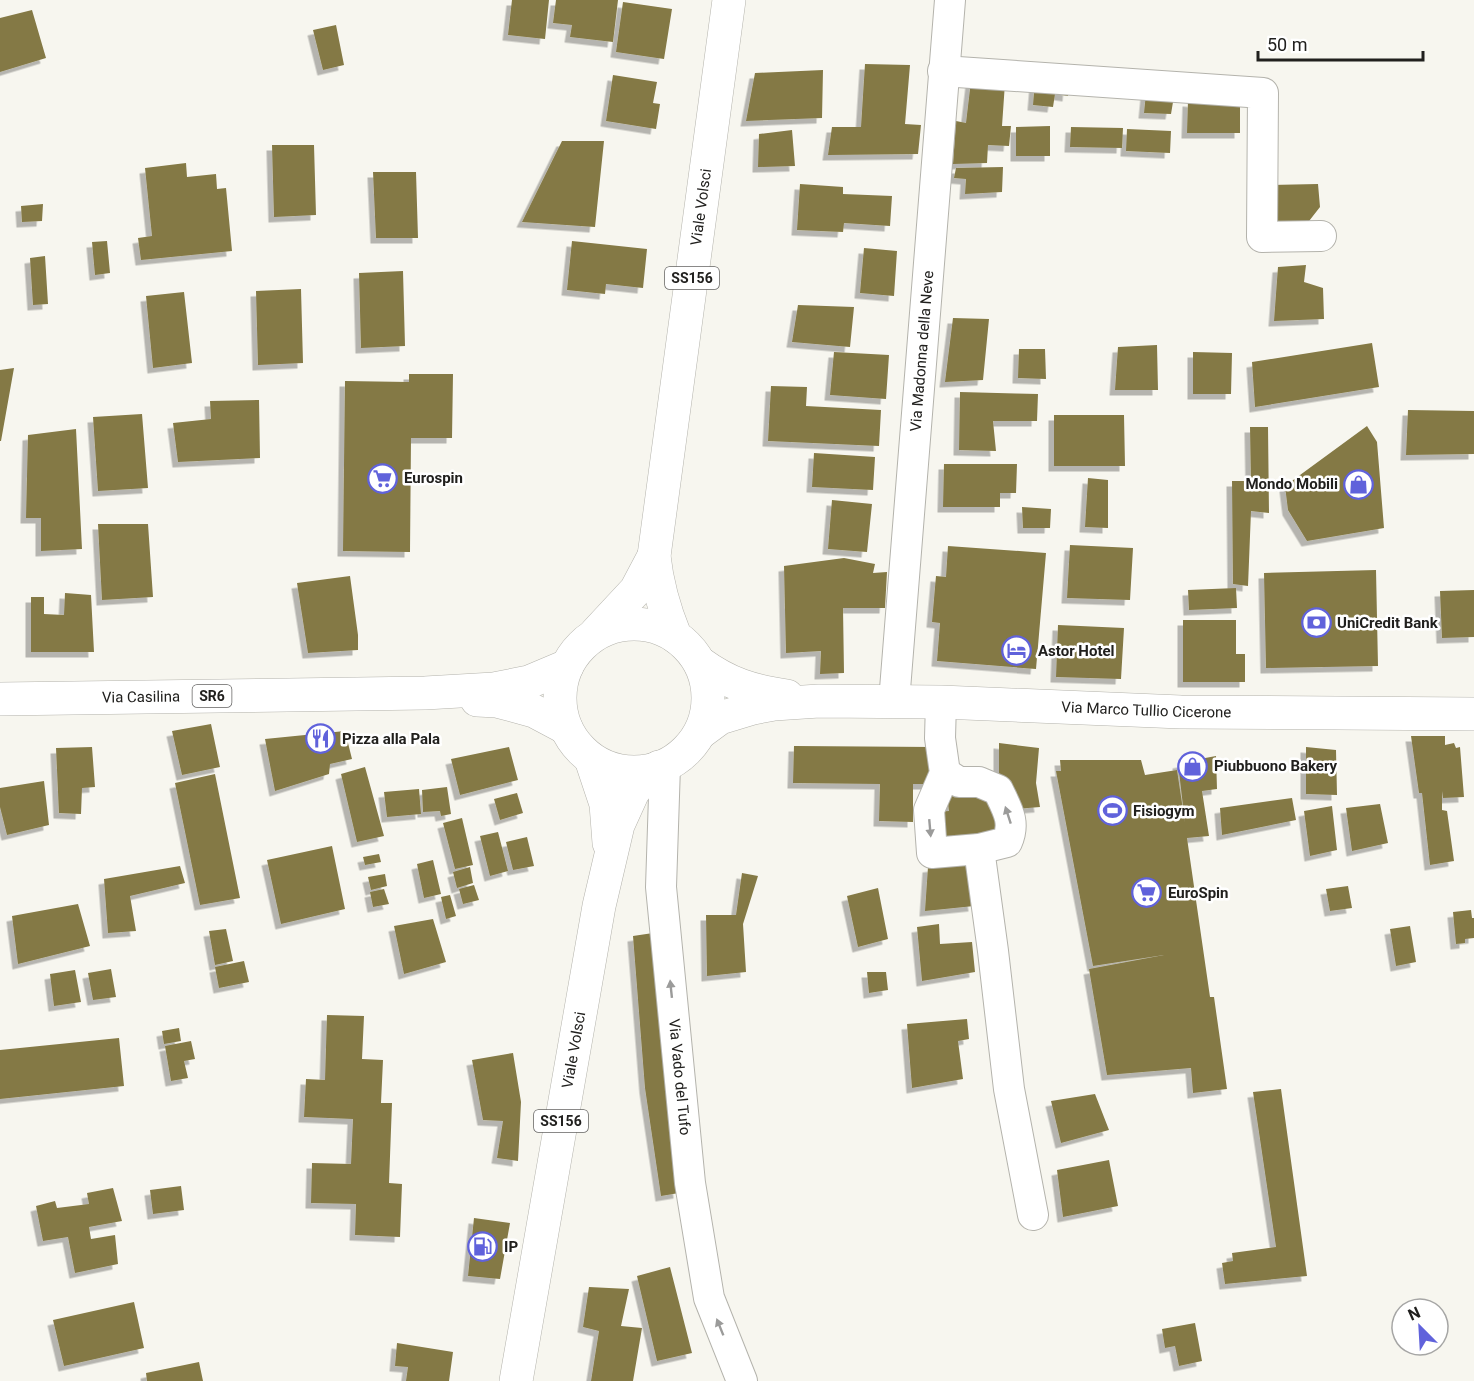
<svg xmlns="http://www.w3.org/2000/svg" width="1474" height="1381" viewBox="0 0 1474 1381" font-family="Roboto,sans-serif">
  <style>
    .building { fill: #847945; filter: url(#shadow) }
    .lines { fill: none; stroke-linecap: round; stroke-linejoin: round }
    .minor-casing { stroke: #b4b3ac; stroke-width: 32 }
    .major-casing { stroke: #b4b3ac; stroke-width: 34 }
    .minor { stroke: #fff; stroke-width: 30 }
    .major { stroke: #fff; stroke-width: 33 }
    .oneway { fill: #9b9b9a }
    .labels { text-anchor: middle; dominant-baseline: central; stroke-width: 5; stroke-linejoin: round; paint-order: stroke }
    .shield { fill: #fff; stroke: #646362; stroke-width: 1.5 }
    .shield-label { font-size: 14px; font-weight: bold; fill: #21201e }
    .street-label { font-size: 15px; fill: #21201e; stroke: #fff }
    .poi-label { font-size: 15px; font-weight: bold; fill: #21201e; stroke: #fff; text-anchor: start }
  </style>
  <defs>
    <filter id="shadow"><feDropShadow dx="-5.5" dy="5.5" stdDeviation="0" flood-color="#0004"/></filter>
  </defs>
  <rect width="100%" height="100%" fill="#f7f6ef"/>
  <!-- building -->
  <path class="building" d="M512,0H549L545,39L508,35Z
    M556,0H618L613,42L570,37L572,25L553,23Z
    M623,2L672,9L664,59L616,52Z
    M32,10L46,58L0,72V18Z
    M336,25L344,65L323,70L313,30Z
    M865,64L910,65L905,124L921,125L918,154L828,155L832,127H861Z
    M823,70L822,118L746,121L755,73Z
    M613,75L657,82L653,103L660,104L656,129L606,121Z
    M971,81L1005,83L1002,126H1011L1009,146L988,145L987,163L953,164L956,121L966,123Z
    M1035,81L1069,84L1068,96L1055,94L1053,107L1033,105Z
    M1146,93L1174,96L1171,114L1144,113Z
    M1188,101L1240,106V133H1187Z
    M1050,126V156H1016V127Z
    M1071,127L1123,128L1122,148L1070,147Z
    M1127,129L1171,131L1170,153L1126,151Z
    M792,130L795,166L758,167L759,134Z
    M562,141H604L595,227L522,222Z
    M272,145H314L316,215L274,217Z
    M186,163L187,177L216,174L217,189L226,188L232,251L141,260L138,238L152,236L145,168Z
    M1003,167L1002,192L965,194L966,179L954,178L956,168Z
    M373,172H416L418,238H376Z
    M800,184L843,187V194L892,196L890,226L844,223L843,232L797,230Z
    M1318,184L1320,207L1302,230H1277L1269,185Z
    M43,204L42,221L22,222L21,206Z
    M107,241L110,273L95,275L92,242Z
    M572,241L647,249L643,288L606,284L605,294L567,290Z
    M864,248L897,251L894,296L860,293Z
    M45,256L48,304L33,305L30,258Z
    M1306,265L1304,282L1323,288L1324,319L1274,321L1278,267Z
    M403,271L405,346L361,348L359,273Z
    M301,289L303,363L258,365L256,291Z
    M184,292L192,363L153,368L146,296Z
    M798,305L854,307L850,347L792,342Z
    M953,318L989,319L983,380L945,382Z
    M1372,343L1379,387L1255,407L1252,362Z
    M1157,345L1158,390H1115L1118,347Z
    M1019,349H1045L1046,379L1018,378Z
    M834,352L889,355L886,399L830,395Z
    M1193,352L1232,353L1231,394H1193Z
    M14,368L1,441H0V370Z
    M409,374H453L452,438H411L410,552L343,551L345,381L409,382Z
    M771,386L807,387L806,406L881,410L879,446L768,441Z
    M960,392L1038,394L1037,421H993L996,451L959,450Z
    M259,400L260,458L178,462L173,423L211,419L210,401Z
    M1408,410L1474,411V454L1406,455Z
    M142,414L148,488L98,491L93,417Z
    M1054,415H1124L1125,466H1054Z
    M1367,426L1377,442L1384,528L1307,541L1288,510L1285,486Z
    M1250,427H1268L1269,513L1251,511L1248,586L1233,584L1232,481H1251Z
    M76,429L82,549L41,551V518H26L28,435Z
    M814,453L875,457L873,490L812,487Z
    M944,464H1017L1016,493H1000V507H943Z
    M1088,478L1108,480V528L1085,527Z
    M832,500L872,504L867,552L828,549Z
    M1022,507L1051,509L1050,528H1023Z
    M98,524H148L153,597L102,600Z
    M1070,545L1133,548L1130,600L1067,598Z
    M948,546L1046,553L1036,669L937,661L940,623L932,622L936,576L946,577Z
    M844,558L875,564L873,573L887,572L885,608H843L844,673L820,674L821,651L786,653L784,566Z
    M1376,570L1378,666L1266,668L1264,573Z
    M350,576L358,635V650L308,653L297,583Z
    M1236,588L1237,608L1189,610L1188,590Z
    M1474,590V637L1442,638L1440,591Z
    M65,593L91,595L94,652H31V597H44V614L64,615Z
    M1183,620H1236V654H1245V682H1183Z
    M1058,625L1124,628L1121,679L1056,677Z
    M211,724L220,767L182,775L172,731Z
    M345,731L352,759L330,764L329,774L275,791L265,739Z
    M1411,736H1445V745L1454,743L1456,748L1460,747L1464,797L1443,798L1442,791V810L1447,811L1454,861L1430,865L1422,793H1419Z
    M999,743L1039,748L1036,783L1040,807L1015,809L999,785Z
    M794,746L933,747V784H913V822L879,821L880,784L793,783Z
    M92,747L95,787L82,788L81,814L59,813L56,748Z
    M509,747L518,780L460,795L451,759Z
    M1306,747L1336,750L1337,795L1306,794Z
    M1216,756L1217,789L1202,791L1209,836L1187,838L1210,997H1214L1227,1089L1193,1093L1191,1068L1107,1075L1089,969L1164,955L1093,966L1056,771H1061L1060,760H1141L1145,775L1177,770L1185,823L1178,763Z
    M365,767L384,836L357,842L341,774Z
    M215,774L240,898L200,905L175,783Z
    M44,781L49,825L7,835L0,807V788Z
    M447,787L451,814L441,816L440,811L423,812L422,790Z
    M419,789L421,814L387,817L384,792Z
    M993,791L1000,834L938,844L935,812L949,811L947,795Z
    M517,793L523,813L500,820L494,799Z
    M1292,798L1296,820L1222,835L1220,808Z
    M1380,804L1388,843L1352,851L1346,808Z
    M1332,806L1337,850L1310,856L1304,811Z
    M462,818L473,865L455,869L443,823Z
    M498,832L508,871L490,876L480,836Z
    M527,837L534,866L513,870L506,842Z
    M332,846L345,909L281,924L267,860Z
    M379,854L381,862L365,865L363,857Z
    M433,860L441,894L424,898L417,864Z
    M968,862L974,906L925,911L928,867Z
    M180,866L185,883L130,896L136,931L108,933L104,879Z
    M470,867L473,883L457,888L453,872Z
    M742,873L758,876L743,924L746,972L707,976L706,915H736Z
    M385,874L387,886L371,890L368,877Z
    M474,885L479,900L463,904L459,889Z
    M1348,886L1352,908L1330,911L1326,889Z
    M878,888L888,939L858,947L847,896Z
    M384,889L389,904L373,907L370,892Z
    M450,895L456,916L446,919L441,897Z
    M78,904L90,946L18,964L12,916Z
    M1471,910L1472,918H1474V938L1465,939V943L1456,944L1453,912Z
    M433,919L446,962L404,974L394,926Z
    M939,924L940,944L972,942L975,972L922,981L917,927Z
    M1410,926L1416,962L1396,966L1390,929Z
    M226,929L233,961L215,965L209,931Z
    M653,933L679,1193L661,1196L645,1088L633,936Z
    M244,961L249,982L219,988L215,967Z
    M111,969L116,997L93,1000L88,973Z
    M75,970L81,1002L54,1006L50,974Z
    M867,972H886L888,990L869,993Z
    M327,1015L364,1016L362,1059L383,1060L381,1103H392L389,1183L402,1184L400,1237L355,1235L356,1204L311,1203L312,1163L351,1164L353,1119L304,1117L306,1079L325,1080Z
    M967,1019L969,1039L958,1041L963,1079L912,1088L907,1024Z
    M179,1028L181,1041L164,1044L162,1031Z
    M119,1038L124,1086L0,1099V1050Z
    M191,1041L195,1059L184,1061L188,1078L171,1081L165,1046Z
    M513,1053L521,1102L518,1161L497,1158L503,1121L483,1120L472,1060Z
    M1281,1089L1307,1276L1225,1284L1222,1263L1233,1261L1232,1253L1276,1247L1253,1092Z
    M1095,1094L1109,1130L1061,1143L1051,1101Z
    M1109,1160L1118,1206L1063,1217L1057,1170Z
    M181,1186L184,1210L153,1214L150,1190Z
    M113,1188L122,1221L89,1227L91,1239L115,1235L118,1264L75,1273L68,1237L43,1241L36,1206L55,1201L57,1208L89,1204L87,1193Z
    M474,1218L510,1223L500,1279L468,1276Z
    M670,1267L692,1353L657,1361L637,1276Z
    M589,1287L629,1289L621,1326L642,1328L633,1381H591L599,1331L583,1327Z
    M134,1302L144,1348L64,1366L53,1320Z
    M1195,1323L1202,1361L1179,1366L1175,1346L1165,1348L1162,1329Z
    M397,1343L453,1352L449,1381H406L408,1367L395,1366Z
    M199,1362L203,1381H147L146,1373Z"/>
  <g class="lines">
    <defs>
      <g id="minor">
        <path d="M943,71L1263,93L1262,237L1321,236"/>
        <path id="s1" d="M894,702L950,0"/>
        <path d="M941,702L940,738L945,773L929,810L932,853L979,849L1007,842C1016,822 1007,809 998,790L979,782H959L945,773"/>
        <path id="s2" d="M665,766L661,887L690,1183L709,1298L742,1381"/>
        <path d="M979,849L993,951L1009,1089L1033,1215"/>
      </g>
      <g id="major">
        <circle cx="634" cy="698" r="74"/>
        <path d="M596,633L636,590L654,556"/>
        <path id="s3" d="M675,636C664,609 657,585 654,556L729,0"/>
        <path d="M700,663C729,684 752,691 787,696"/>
        <path id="s4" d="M0,699L425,693L494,689L529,682L567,666"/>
        <path d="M477,700L497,701L534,711L566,728"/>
        <path id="s5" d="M701,732L720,718L753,708L774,704L819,701L941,702L1181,712L1474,714"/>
        <path d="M591,759L606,804L609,843"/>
        <path id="s6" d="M516,1381L599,906L618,825L633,792L641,782L659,767"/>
      </g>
    </defs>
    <!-- minor casing -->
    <use href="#minor" class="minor-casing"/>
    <!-- major casing -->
    <use href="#major" class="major-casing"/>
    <!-- minor -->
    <use href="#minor" class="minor"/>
    <!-- major -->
    <use href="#major" class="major"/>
  </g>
  <!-- one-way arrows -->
  <defs><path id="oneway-solid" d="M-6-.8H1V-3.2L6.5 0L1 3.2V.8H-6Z" transform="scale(1.5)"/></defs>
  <g class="oneway">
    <use href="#oneway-solid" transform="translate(1008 815) rotate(-108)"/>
    <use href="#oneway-solid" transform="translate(930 828) rotate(85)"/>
    <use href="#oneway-solid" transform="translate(671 989) rotate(-96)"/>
    <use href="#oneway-solid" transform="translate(720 1327) rotate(-112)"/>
  </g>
  <!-- icons -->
  <defs>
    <symbol id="supermarket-ring" viewBox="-11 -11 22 22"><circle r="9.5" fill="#fff" stroke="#6062db" stroke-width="1.5"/><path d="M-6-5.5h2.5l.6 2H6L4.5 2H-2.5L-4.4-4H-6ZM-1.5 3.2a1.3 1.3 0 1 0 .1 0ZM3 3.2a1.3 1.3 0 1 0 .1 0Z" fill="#6062db"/></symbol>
    <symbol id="shop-ring" viewBox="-11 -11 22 22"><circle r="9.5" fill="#fff" stroke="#6062db" stroke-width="1.5"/><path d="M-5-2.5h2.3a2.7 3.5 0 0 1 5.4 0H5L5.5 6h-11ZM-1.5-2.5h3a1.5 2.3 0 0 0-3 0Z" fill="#6062db"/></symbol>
    <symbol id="bank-ring" viewBox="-11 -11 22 22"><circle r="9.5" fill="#fff" stroke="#6062db" stroke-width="1.5"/><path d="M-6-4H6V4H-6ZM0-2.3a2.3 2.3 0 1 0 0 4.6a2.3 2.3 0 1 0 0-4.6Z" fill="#6062db"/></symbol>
    <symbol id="hotel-ring" viewBox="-11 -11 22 22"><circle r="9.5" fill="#fff" stroke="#6062db" stroke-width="1.5"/><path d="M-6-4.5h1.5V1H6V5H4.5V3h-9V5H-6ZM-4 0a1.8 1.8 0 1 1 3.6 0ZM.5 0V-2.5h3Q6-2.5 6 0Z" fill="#6062db"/></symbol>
    <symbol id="restaurant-ring" viewBox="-11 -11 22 22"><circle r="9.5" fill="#fff" stroke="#6062db" stroke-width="1.5"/><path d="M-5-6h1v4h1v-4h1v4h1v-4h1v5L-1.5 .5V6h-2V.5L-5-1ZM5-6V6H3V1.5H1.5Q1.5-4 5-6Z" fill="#6062db"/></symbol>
    <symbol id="stadium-ring" viewBox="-11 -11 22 22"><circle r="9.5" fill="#fff" stroke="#6062db" stroke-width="1.5"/><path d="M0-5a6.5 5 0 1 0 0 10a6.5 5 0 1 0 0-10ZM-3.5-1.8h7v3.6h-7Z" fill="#6062db"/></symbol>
    <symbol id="fuel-ring" viewBox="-11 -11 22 22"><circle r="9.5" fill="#fff" stroke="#6062db" stroke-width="1.5"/><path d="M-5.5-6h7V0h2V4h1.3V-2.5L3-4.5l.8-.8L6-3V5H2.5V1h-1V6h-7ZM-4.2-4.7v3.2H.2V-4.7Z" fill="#6062db"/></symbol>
  </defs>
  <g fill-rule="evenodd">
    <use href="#supermarket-ring" x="366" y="462" width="33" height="33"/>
    <use href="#shop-ring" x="1342" y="468" width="33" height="33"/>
    <use href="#bank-ring" x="1300" y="606" width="33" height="33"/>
    <use href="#hotel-ring" x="1000" y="634" width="33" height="33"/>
    <use href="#restaurant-ring" x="304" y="722" width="33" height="33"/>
    <use href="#shop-ring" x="1176" y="750" width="33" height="33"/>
    <use href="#stadium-ring" x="1096" y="794" width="33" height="33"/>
    <use href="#supermarket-ring" x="1130" y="876" width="33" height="33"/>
    <use href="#fuel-ring" x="466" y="1230" width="33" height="33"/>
  </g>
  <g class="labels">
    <!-- shield labels -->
    <g class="shield">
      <rect x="665" y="267" width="54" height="22" rx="4.5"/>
      <rect x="192.5" y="685" width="39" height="22" rx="4.5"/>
      <rect x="534" y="1110" width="54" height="22" rx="4.5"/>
    </g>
    <g class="shield-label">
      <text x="692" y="278">SS156</text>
      <text x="212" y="696">SR6</text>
      <text x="561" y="1121">SS156</text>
    </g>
    <!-- street labels -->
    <g class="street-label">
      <text stroke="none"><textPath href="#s3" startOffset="435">Viale Volsci</textPath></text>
      <text stroke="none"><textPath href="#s1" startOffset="352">Via Madonna della Neve</textPath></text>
      <text stroke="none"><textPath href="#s4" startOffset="141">Via Casilina</textPath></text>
      <text stroke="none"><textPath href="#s5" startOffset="452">Via Marco Tullio Cicerone</textPath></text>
      <text stroke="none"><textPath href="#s6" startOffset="336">Viale Volsci</textPath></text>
      <text stroke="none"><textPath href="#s2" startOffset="312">Via Vado del Tufo</textPath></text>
    </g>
    <!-- poi labels -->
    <g class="poi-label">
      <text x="404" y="478">Eurospin</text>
      <text x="1338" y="484" text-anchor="end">Mondo Mobili</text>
      <text x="1337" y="623">UniCredit Bank</text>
      <text x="1038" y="651">Astor Hotel</text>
      <text x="342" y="739">Pizza alla Pala</text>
      <text x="1214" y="766">Piubbuono Bakery</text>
      <text x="1133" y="811">Fisiogym</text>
      <text x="1168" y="893">EuroSpin</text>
      <text x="504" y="1247">IP</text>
    </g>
  </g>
  <!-- north arrow -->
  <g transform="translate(1420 1327) rotate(336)"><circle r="28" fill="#ffffff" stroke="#a6a6a5" stroke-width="1.5"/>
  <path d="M0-4.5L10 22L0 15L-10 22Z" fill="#6062db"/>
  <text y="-9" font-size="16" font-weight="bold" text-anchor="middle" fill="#21201e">N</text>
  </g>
  <!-- scale -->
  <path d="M1258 51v9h165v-9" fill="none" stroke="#21201e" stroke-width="3"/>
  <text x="1267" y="51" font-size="18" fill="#21201e" stroke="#ffffff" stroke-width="4.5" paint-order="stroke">50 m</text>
</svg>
